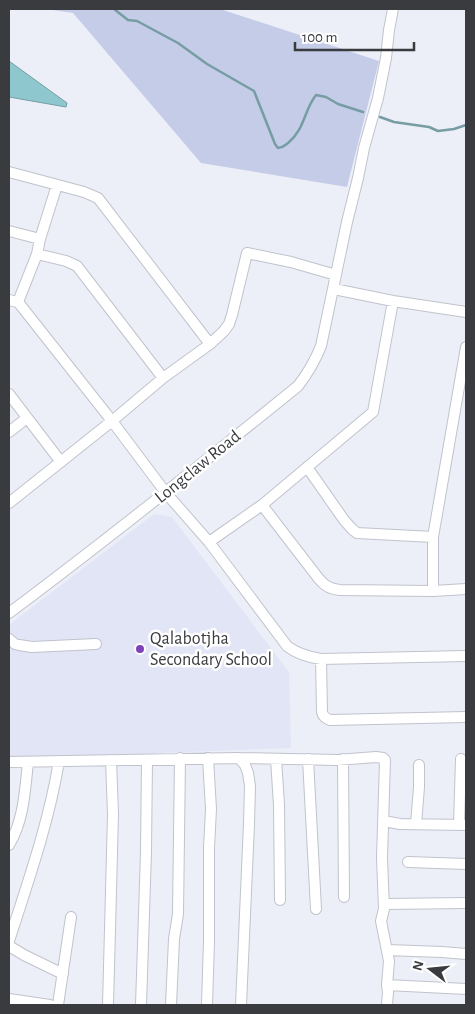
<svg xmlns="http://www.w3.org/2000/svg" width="475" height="1014" viewBox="0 0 475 1014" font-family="'Alegreya Sans',sans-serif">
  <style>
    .built { fill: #e1e5f5 }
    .green { fill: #c5cce8 }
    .water { fill: #8fc7ce; stroke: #769da3 }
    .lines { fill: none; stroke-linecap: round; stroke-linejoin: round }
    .stream { stroke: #769da3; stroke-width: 2.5 }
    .minor-casing { stroke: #c0c3cc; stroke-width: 12 }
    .minor { stroke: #fff; stroke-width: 10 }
    .poi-dot { fill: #7e43b9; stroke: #fff; stroke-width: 2 }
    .labels { text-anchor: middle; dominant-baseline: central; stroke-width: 5; stroke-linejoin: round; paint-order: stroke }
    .street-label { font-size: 18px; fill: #3a3b3f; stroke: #fff }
    .poi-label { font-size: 18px; fill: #3a3b3f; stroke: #fff; text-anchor: start }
  </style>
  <rect width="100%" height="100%" fill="#edeff8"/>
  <!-- built -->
  <path class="built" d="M154,514L172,517L289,672L291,748L9,759V625Z"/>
  <!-- green -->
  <path class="green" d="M46,9H220L379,61L347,187L201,163L73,13Z"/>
  <!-- water -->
  <path class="water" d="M9,61L67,103L66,107L9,97Z"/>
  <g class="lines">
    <!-- stream -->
    <path class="stream" d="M114,9L128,20L137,21L178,43L207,64L254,91L275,144L278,148C283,148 284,146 288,143C305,129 304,110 316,95L326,97L338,104L363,112
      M380,117L394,122L429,127L438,131L454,129L466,125"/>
    <defs>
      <path id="minor" d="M9,172L84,192L98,198L210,344
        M9,231L40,239
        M37,254L40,239L57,185
        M334,289L393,301L466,312
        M9,300L18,302L112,421L166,493L209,542L287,646C297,654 308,657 321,659L466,656
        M18,302L37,254L66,261L77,266L163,378
        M9,394L61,462
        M9,432L27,418
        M307,467L344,520L352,529L357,533L433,537
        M9,503L112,421L163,378L210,344L224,331L229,324L232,315L247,253L291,262L336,275
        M262,505L319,579C325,586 330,589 340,590L433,591L466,589
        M209,542L262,505L373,412L393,301
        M433,591V537L466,347
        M9,613C107,540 203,463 298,386C308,373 315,361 321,346L347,222L358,178L364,148L378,98L386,58L389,30L393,9
        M9,639L15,644L19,645L32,647L96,644
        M321,659L322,712C323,717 326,718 330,720L466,717
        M239,758L245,765L248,773L250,786L249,824L241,1005
        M276,759L279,805L280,900
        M308,759L316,909
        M343,759L344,897
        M9,762L239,758L337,760L376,757L383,758L385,760L382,858L384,909L381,921L389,961L387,985L388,992L387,1005
        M384,821L400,824L466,825
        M416,824L419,787V765
        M459,825L461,759
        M9,845C24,820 25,790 28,762
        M408,862L466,864
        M384,904L466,903
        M9,941C28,882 49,822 59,761
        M9,946L24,955L63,974
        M387,950L442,952L466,954
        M387,985L466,989
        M9,999L50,1005
        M58,1005L71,917
        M108,1005L113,814L111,760
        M141,1005L146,852L147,760
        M171,1005L174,939L178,914L180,758
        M207,1005L209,941V848L211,809L208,758"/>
    </defs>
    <!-- minor casing -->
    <use href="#minor" class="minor-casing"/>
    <!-- minor -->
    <use href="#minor" class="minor"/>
  </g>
  <!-- markers -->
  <circle class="poi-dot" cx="140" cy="649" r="5"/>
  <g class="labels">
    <!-- street labels -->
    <g class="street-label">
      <text transform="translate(198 467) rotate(-39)">Longclaw Road</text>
    </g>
    <!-- poi labels -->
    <g class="poi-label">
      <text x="150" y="639">Qalabotjha<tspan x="150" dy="21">Secondary School</tspan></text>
    </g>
  </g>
  <!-- border -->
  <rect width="475" height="1014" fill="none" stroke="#3a3b3f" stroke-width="20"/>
  <!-- north arrow -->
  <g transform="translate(430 969) rotate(286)" stroke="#ffffff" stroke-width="4" paint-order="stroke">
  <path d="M0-4L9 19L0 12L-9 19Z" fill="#3a3b3f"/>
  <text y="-8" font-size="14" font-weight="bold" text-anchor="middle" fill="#3a3b3f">N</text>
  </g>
  <!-- scale -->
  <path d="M295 42v8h119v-8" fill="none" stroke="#3a3b3f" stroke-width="2.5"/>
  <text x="302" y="42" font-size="15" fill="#3a3b3f" stroke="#ffffff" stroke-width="4" paint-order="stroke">100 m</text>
</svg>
